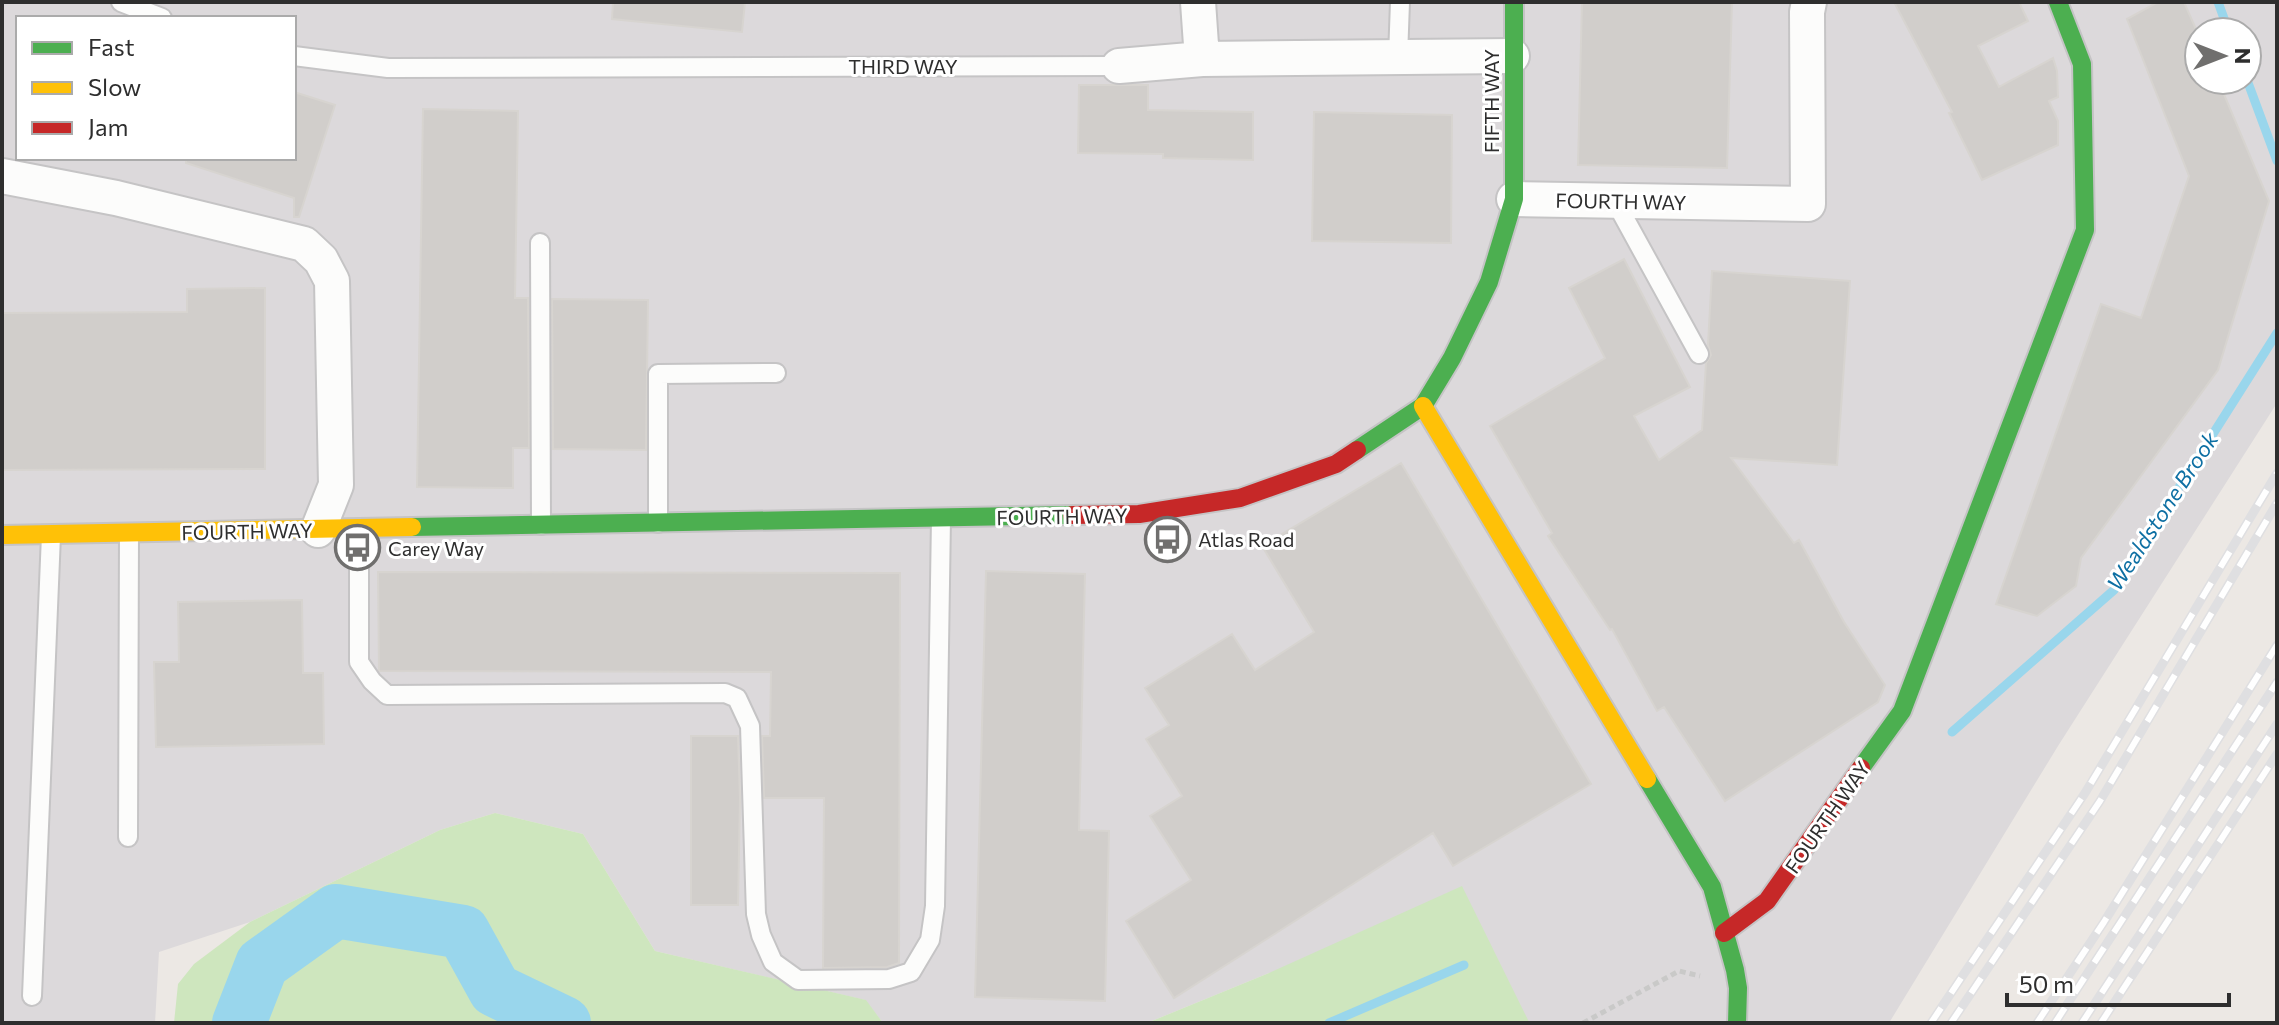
<svg xmlns="http://www.w3.org/2000/svg" width="2279" height="1025" viewBox="0 0 2279 1025" font-family="Commissioner,sans-serif">
  <style>
    .industrial { fill: #dcd9db; fill-rule: evenodd }
    .green { fill: #cee6be }
    .lines { fill: none; stroke-linecap: round; stroke-linejoin: round }
    .stream { stroke: #99d6ec; stroke-width: 9 }
    .river { stroke: #99d6ec; stroke-width: 54 }
    .building { fill: #d1cecb; stroke: #d7d4d0; stroke-width: 2 }
    .lane-casing { stroke: #c5c4c5; stroke-width: 22 }
    .street-casing { stroke: #c5c4c5; stroke-width: 38 }
    .fast-casing { stroke: #c5c4c5; stroke-width: 22 }
    .slow-casing { stroke: #c5c4c5; stroke-width: 22 }
    .jam-casing { stroke: #c5c4c5; stroke-width: 22 }
    .path { stroke: #c9c9c8; stroke-width: 5; stroke-dasharray: 6 4; stroke-linecap: butt }
    .lane { stroke: #fcfcfb; stroke-width: 18 }
    .street { stroke: #fcfcfb; stroke-width: 34 }
    .fast { stroke: #4caf50; stroke-width: 18 }
    .slow { stroke: #ffc107; stroke-width: 18 }
    .jam { stroke: #c62828; stroke-width: 18 }
    .rail-casing { stroke: #dfdfe1; stroke-width: 9 }
    .rail { stroke: #fff; stroke-width: 6; stroke-dasharray: 18; stroke-linecap: butt }
    .labels { text-anchor: middle; dominant-baseline: central; stroke-width: 6; stroke-linejoin: round; paint-order: stroke }
    .street-label { font-size: 20px; fill: #2e2e2e; stroke: #fff }
    .poi-label { font-size: 20px; fill: #2e2e2e; stroke: #fff; text-anchor: start }
    .water-label { font-size: 22px; font-style: italic; fill: #0d6fa3; stroke: #fff }
  </style>
  <rect width="100%" height="100%" fill="#ece8e4"/>
  <!-- industrial -->
  <path class="industrial" d="M2,2H2277V403L2058,746L1889,1023H1527L1269,973L1147,1023H883L865,1000L655,951L583,834L495,813L440,830L250,922L159,952L155,1023H2ZM18,18H294V158H18ZM2199,32H2247V80H2199Z"/>
  <!-- green -->
  <path class="green" d="M495,813L583,834L655,951L866,1000L883,1023H174L178,984L194,964L250,922L440,830Z
    M1462,886L1529,1022L1527,1023H1147L1269,973Z"/>
  <g class="lines">
    <!-- stream -->
    <path class="stream" d="M2218,2L2229,32
      M2247,80L2277,161
      M1952,732L2114,590L2277,333
      M1329,1023L1464,965"/>
    <!-- river -->
    <path class="river" d="M239,1023L262,964L336,911L463,932L495,990L564,1023"/>
  </g>
  <!-- building -->
  <path class="building" d="M613,2H745L742,32L612,19Z
    M1582,2H1732L1727,168L1578,165Z
    M1894,2H2019L2028,21L1978,46L1999,87L2053,58L2057,71L2058,97L2049,101L2058,121V145L1982,180L1949,113L1952,112Z
    M2158,2H2184L2199,36V80H2218L2269,201L2218,370L2081,558L2076,586L2037,616L1996,604L2101,304L2141,318L2189,176L2127,19Z
    M1079,85H1148V110L1253,112V160L1163,158V154L1078,153Z
    M294,92L335,105L299,217H294V198L186,163V158H294Z
    M423,109L518,111L515,298H528L529,448H513V488L417,487Z
    M1314,112L1452,115L1451,243L1312,241Z
    M1624,259L1690,387L1634,416L1659,460L1702,430L1706,363L1711,355L1708,345L1712,271L1850,281L1837,465L1731,458L1794,543L1799,540L1844,622L1885,685L1878,702L1725,801L1664,707L1657,711L1612,629L1610,630L1548,536L1552,533L1490,426L1605,358L1569,288Z
    M265,288V469L2,470V313L187,312V289Z
    M552,299L648,300L646,450L553,449Z
    M1401,463L1591,784L1453,866L1433,833L1174,998L1126,921L1191,880L1150,816L1182,796L1146,739L1169,725L1145,688L1232,634L1255,670L1314,632L1262,546Z
    M986,571L1085,574L1079,830L1109,831L1105,1001L975,997Z
    M378,572L900,573L899,963L887,967L823,968L824,798H764L762,736H770L771,672L379,671Z
    M302,600L303,673H323L324,744L156,747L154,662H179L178,602Z
    M691,736H738L740,798L738,905H691Z"/>
  <g class="lines">
    <defs>
      <path id="lane" d="M121,2L162,18
        M294,56L388,68L1119,66
        M1398,57L1400,2
        M1615,201L1699,354
        M540,243L541,525
        M658,523V374L776,373
        M359,529V662L372,681L387,695L725,693L737,698L750,726L756,914L761,935L773,962L798,980L889,979L911,972L930,940L935,906L941,518
        M128,837L129,533
        M32,996L51,535"/>
      <path id="street" d="M1198,2L1202,59
        M1119,66L1202,59L1512,56
        M2,176L116,198L304,244L321,260L332,281L336,485L318,530
        M1514,199L1808,204L1807,12L1809,2"/>
      <path id="fast" d="M1357,450L1423,406L1452,358L1489,282L1514,199V2
        M412,527L1072,515
        M1861,768L1902,711L2085,230L2082,64L2058,2
        M1647,779L1712,887L1735,970L1738,988L1737,1023"/>
      <path id="slow" d="M1423,406L1647,779
        M2,535L412,527"/>
      <path id="jam" d="M1072,515L1139,514L1240,498L1336,464L1357,450
        M1724,933L1767,901L1861,768"/>
    </defs>
    <!-- lane casing -->
    <use href="#lane" class="lane-casing"/>
    <!-- street casing -->
    <use href="#street" class="street-casing"/>
    <!-- fast casing -->
    <use href="#fast" class="fast-casing"/>
    <!-- slow casing -->
    <use href="#slow" class="slow-casing"/>
    <!-- jam casing -->
    <use href="#jam" class="jam-casing"/>
    <!-- path -->
    <path class="path" d="M1583,1023L1679,971L1700,976"/>
    <!-- lane -->
    <use href="#lane" class="lane"/>
    <!-- street -->
    <use href="#street" class="street"/>
    <!-- fast -->
    <use href="#fast" class="fast"/>
    <!-- slow -->
    <use href="#slow" class="slow"/>
    <!-- jam -->
    <use href="#jam" class="jam"/>
    <defs>
      <path id="rail" d="M1931,1023L2085,793L2277,473
        M1951,1023L2100,801L2277,503
        M2037,1023L2104,922L2277,645
        M2055,1023L2277,682
        M2082,1023L2277,724
        M2101,1023L2277,754"/>
    </defs>
    <!-- rail casing -->
    <use href="#rail" class="rail-casing"/>
    <!-- rail -->
    <use href="#rail" class="rail"/>
  </g>
  <!-- icons -->
  <defs>
    <symbol id="bus-ring" viewBox="-11 -11 22 22"><circle r="9.5" fill="#fff" stroke="#706f6e" stroke-width="1.5"/><path d="M-5-6H5V4H4V6H2V4H-2V6H-4V4H-5ZM-3.5-4V0h7V-4ZM-3.5 1.2v1.5H-2V1.2ZM2 1.2v1.5H3.5V1.2Z" fill="#706f6e"/></symbol>
  </defs>
  <g fill-rule="evenodd">
    <use href="#bus-ring" x="1142" y="514" width="51" height="51"/>
    <use href="#bus-ring" x="332" y="522" width="51" height="51"/>
  </g>
  <g class="labels">
    <!-- street labels -->
    <g class="street-label">
      <text x="903" y="66">THIRD WAY</text>
      <text transform="translate(1491 101) rotate(-90)">FIFTH WAY</text>
      <text transform="translate(1621 201) rotate(1)">FOURTH WAY</text>
      <text transform="translate(1062 516) rotate(-1)">FOURTH WAY</text>
      <text transform="translate(247 531) rotate(-1)">FOURTH WAY</text>
      <text transform="translate(1827 817) rotate(-55)">FOURTH WAY</text>
    </g>
    <!-- poi labels -->
    <g class="poi-label">
      <text x="1198" y="539">Atlas Road</text>
      <text x="388" y="548">Carey Way</text>
    </g>
    <!-- water labels -->
    <g class="water-label">
      <text transform="translate(2162 511) rotate(-57)">Wealdstone Brook</text>
    </g>
  </g>
  <!-- border -->
  <rect width="2279" height="1025" fill="none" stroke="#2e2e2e" stroke-width="8"/>
  <!-- legend -->
  <rect x="16" y="16" width="280" height="144" fill="#ffffff" stroke="#ababab" stroke-width="2"/>
  <rect x="32" y="42" width="40" height="12" fill="#4caf50" stroke="#ababab" stroke-width="2"/>
  <text x="88" y="56" font-size="24" fill="#2e2e2e">Fast</text>
  <rect x="32" y="82" width="40" height="12" fill="#ffc107" stroke="#ababab" stroke-width="2"/>
  <text x="88" y="96" font-size="24" fill="#2e2e2e">Slow</text>
  <rect x="32" y="122" width="40" height="12" fill="#c62828" stroke="#ababab" stroke-width="2"/>
  <text x="88" y="136" font-size="24" fill="#2e2e2e">Jam</text>
  <!-- north arrow -->
  <g transform="translate(2223 56) rotate(90)"><circle r="38" fill="#ffffff" stroke="#ababab" stroke-width="2"/>
  <path d="M0-6L14 30L0 20L-14 30Z" fill="#706f6e"/>
  <text y="-12" font-size="22" font-weight="bold" text-anchor="middle" fill="#2e2e2e">N</text>
  </g>
  <!-- scale -->
  <path d="M2007 993v12h222v-12" fill="none" stroke="#2e2e2e" stroke-width="4"/>
  <text x="2019" y="993" font-size="24" fill="#2e2e2e" stroke="#ffffff" stroke-width="6" paint-order="stroke">50 m</text>
</svg>
